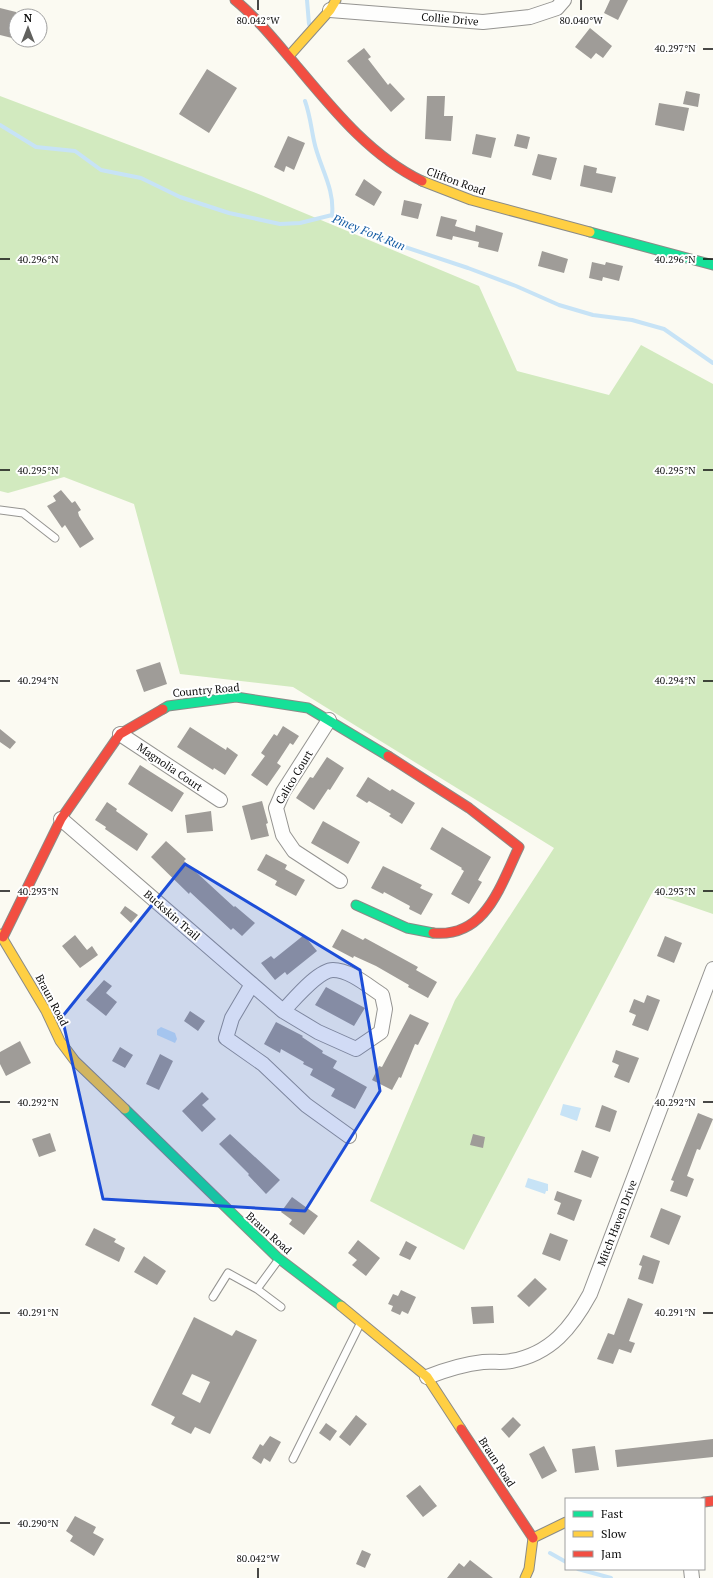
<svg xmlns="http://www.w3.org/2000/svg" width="713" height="1578" viewBox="0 0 713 1578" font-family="'PT Serif',serif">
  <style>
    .forest { fill: #d2eabf }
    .water { fill: #c7e3f6 }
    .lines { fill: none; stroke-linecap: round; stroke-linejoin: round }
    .stream { stroke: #c7e3f6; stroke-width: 4 }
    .building { fill: #9f9c98; fill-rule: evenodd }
    .lane-casing { stroke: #959491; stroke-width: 9 }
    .street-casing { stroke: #959491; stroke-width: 16 }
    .fast-casing { stroke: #8b8b87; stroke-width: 11 }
    .slow-casing { stroke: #8b8b87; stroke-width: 11 }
    .jam-casing { stroke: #8b8b87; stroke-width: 11 }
    .lane { stroke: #fefefd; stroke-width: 7 }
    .street { stroke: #fefefd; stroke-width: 14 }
    .fast { stroke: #16e098; stroke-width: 9 }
    .slow { stroke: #ffcf43; stroke-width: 9 }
    .jam { stroke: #f24e42; stroke-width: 9 }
    .marked { fill: #1d4ed8; fill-opacity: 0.2; stroke: #1d4ed8; stroke-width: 3; stroke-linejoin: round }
    .ticks { fill: none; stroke: #0e0e0e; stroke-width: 1.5 }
    .labels { text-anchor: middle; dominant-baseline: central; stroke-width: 4; stroke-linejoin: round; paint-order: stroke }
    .street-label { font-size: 11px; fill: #0e0e0e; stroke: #fff }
    .water-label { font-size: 12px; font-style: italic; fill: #135ba3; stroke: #fff }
    .ticks-label { font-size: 10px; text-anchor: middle; fill: #0e0e0e; stroke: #fff; stroke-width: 4; stroke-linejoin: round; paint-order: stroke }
  </style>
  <rect width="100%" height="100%" fill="#fbfaf2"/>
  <!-- forest -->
  <path class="forest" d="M0,96L261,195L479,286L517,371L609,395L641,345L713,384V914L652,893L464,1250L370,1201L455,1000L554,848L293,687L180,674L134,504L64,477L8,493L0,491Z"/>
  <!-- water -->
  <path class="water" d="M161,1027L175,1033L177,1039L175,1043L157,1035V1030Z
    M563,1104L581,1108L577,1121L560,1115Z
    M528,1178L548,1184V1191H546L545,1194L525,1187Z"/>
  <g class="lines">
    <!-- stream -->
    <path class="stream" d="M307,0L309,24
      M305,101C310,115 311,127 314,141C319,166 335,188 332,215
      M0,125L36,147L75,151L101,170L141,178L180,197L229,213L280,224L300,223L332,215L338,222L366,234L468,268L516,286L559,305L593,315L632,320L664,329L713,363
      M550,1553L566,1562
      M578,1569L611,1578"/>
  </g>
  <!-- building -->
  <path class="building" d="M610,0H628L618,20L604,13Z
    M0,8L16,12V39L0,35Z
    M590,28L612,46L603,58L596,53L591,59L575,47Z
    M364,48L371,57L368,59L388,85L390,83L405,99L391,112L347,61Z
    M207,69L237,88L209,133L179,114Z
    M686,91L700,94L698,107L683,104Z
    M427,96H445L444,116H453L451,141L425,139Z
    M659,103L689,108L684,131L655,125Z
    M476,134L496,138L491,158L472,154Z
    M517,134L530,137L527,149L514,146Z
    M288,136L305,143L294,170L286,166L284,172L274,167Z
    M538,154L557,158L551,180L532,175Z
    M584,165L597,168L596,173L616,177L612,193L580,186Z
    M364,179L382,192L374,206L355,195Z
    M404,200L422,204L418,219L401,215Z
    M441,216L457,220L455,226L475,232L476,225L503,233L498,252L478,247L479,242L453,236L452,240L436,236Z
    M542,251L568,259L564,273L538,266Z
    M592,262L605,265L606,262L623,266L619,281L603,277L602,281L589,278Z
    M61,490L72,503L75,501L81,510L78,512L79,516L94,539L80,548L65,525L62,528L47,506L56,501L53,496Z
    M160,662L167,684L144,692L136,670Z
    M283,726L299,736L293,745L290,743L277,763L281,766L267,786L251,775L265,756L261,753L274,734L277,736Z
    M190,727L226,750L227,747L238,755L225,775L214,768L213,770L177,747Z
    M0,729L16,742L10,749L0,742Z
    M327,757L344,768L330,790L328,789L314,810L296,798L310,777L313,778Z
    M140,765L184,793L172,812L128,784Z
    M368,777L390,791L392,789L415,803L402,824L389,816L391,814L369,801L367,803L356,796Z
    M262,801L268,823L266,824L269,836L251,840L242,806Z
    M107,802L117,809L116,811L148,834L137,851L105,829L106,827L95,820Z
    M211,811L213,831L187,833L185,815Z
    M323,821L360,842L348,864L311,843Z
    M442,827L491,857L478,880L482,882L469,904L451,894L464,871L461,869L462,868L430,849Z
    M166,841L186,859L184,861L234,907L235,906L255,923L242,936L233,928L231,930L190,892L189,894L151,857Z
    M266,854L287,865L285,869L305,880L296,896L275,885L277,881L257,870Z
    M383,866L422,885L420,888L433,894L421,915L409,909L410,906L384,892L383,894L371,888Z
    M125,906L138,915L131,923L120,913Z
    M342,929L363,940L365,938L398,956L418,967L416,970L437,982L428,998L408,987L409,985L376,966L354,956L353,958L332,947Z
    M75,935L87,950L92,946L98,955L80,968L62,946Z
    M304,935L317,951L287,975L285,972L275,980L261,963L271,956L274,959Z
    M665,936L682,943L674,963L657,956Z
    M104,980L112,986L106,993L117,1002L106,1016L86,1000Z
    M326,987L365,1008L354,1026L315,1005Z
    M647,995L660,1000L648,1031L632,1025L636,1015L629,1012L634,999L644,1003Z
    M190,1011L205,1021L198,1031L184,1021Z
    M410,1014L429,1023L418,1045L415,1044L401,1078L399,1077L392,1090L372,1080L379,1066L382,1067Z
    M276,1022L303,1036L302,1037L323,1051L322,1053L337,1061L333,1068L367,1087L355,1109L331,1096L335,1089L310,1075L313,1069L303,1064L304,1062L281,1049L280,1053L264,1044Z
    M20,1041L31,1063L6,1076L0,1064V1052Z
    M120,1047L133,1055L125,1068L112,1061Z
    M616,1050L639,1058L629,1083L614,1077L619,1065L612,1062Z
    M160,1054L173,1061L159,1090L146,1084Z
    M202,1092L209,1099L202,1105L216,1119L202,1132L182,1111Z
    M602,1105L617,1111L610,1132L595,1127Z
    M698,1113L713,1119L700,1150L697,1149L687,1176L694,1179L687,1197L670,1191L674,1181L671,1180Z
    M50,1133L56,1151L39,1157L32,1139Z
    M230,1134L280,1180L266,1194L248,1175L249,1174L219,1144Z
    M473,1134L485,1137L483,1148L470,1145Z
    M582,1150L599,1157L591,1178L574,1172Z
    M557,1191L582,1200L574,1221L557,1214L561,1203L554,1200Z
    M292,1197L318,1216L304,1235L289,1224L292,1220L281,1212Z
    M661,1208L681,1216L669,1245L650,1237Z
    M94,1228L116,1239L114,1242L125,1248L119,1262L85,1245Z
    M550,1233L568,1240L560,1261L542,1254Z
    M358,1240L380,1258L366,1276L352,1265L357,1260L348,1253Z
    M406,1241L417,1247L410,1260L399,1255Z
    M643,1255L660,1261L653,1284L638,1279L642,1266L639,1265Z
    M144,1256L166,1271L157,1285L134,1272Z
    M535,1278L547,1289L529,1307L517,1296Z
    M401,1290L416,1297L408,1314L402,1311L400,1315L391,1311L393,1306L388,1304L393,1294L398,1296Z
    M628,1298L643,1304L629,1341L635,1343L631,1353L619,1349L613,1364L597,1359L608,1333L614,1335Z
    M493,1306L494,1323L473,1324L471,1307Z
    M194,1317L232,1336L236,1330L257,1340L210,1434L195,1427L191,1434L171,1424L175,1417L151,1405ZM192,1374L210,1382L200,1403L182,1394Z
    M356,1415L367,1424L350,1446L339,1437Z
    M513,1417L521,1425L509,1438L501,1429Z
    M326,1423L337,1431L330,1441L319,1433Z
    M270,1436L281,1442L270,1462L264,1458L261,1464L252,1458L260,1444L263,1446Z
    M713,1439V1457L617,1467L615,1450Z
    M544,1446L557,1471L542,1479L529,1454Z
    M595,1446L599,1470L575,1473L572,1449Z
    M420,1485L437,1506L423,1517L406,1496Z
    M75,1516L96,1527L93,1533L104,1539L94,1556L70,1541L73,1536L66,1531Z
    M362,1550L371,1554L365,1568L356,1564Z
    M470,1560L493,1578H447L459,1563L464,1567Z"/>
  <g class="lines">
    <defs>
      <path id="lane" d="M0,510L23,513L55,538
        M257,1289L281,1307
        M213,1297L228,1273L257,1289L279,1259
        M293,1459L360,1324"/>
      <path id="street" d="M330,10L483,22L530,17L557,8L564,0
        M329,720L283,792L276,808L283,835L294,851L340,881
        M120,734L220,800
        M61,819L283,1011L318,1032L356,1049L381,1032L385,1009L382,995C368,986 350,970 333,970C318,970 293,1001 283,1011
        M252,984L232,1018L226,1038L263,1064L306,1105L349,1136
        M427,1377C445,1370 464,1364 483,1362C493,1361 502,1363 511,1361C551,1354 572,1327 590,1294L713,969
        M691,1569L692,1578"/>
      <path id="fast" d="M590,232L713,265
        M163,709L168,706L236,697L308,708L388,756
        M356,905L407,928L433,933
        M125,1109L277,1257L341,1306"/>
      <path id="slow" d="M289,56L330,10L336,0
        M422,181L471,200L590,232
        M0,934L46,1011L60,1041L75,1061L125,1109
        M341,1306L427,1377L461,1429
        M525,1578L529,1569L533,1538L566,1522"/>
      <path id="jam" d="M235,0C258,19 276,42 295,64C332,108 370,156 422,181
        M388,756L469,808L519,847C500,886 486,938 433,933
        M3,937L61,819L120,734L163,709
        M461,1429L533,1538
        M704,1502L713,1501"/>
    </defs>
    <!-- lane casing -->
    <use href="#lane" class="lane-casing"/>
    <!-- street casing -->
    <use href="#street" class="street-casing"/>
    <!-- fast casing -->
    <use href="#fast" class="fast-casing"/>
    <!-- slow casing -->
    <use href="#slow" class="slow-casing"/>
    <!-- jam casing -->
    <use href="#jam" class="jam-casing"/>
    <!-- lane -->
    <use href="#lane" class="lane"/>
    <!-- street -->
    <use href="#street" class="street"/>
    <!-- fast -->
    <use href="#fast" class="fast"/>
    <!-- slow -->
    <use href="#slow" class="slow"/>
    <!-- jam -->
    <use href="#jam" class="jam"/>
  </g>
  <!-- marked area -->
  <path class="marked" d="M185,864L360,970L380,1091L305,1211L103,1199L62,1017Z"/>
  <!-- ticks -->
  <path class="ticks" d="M258,0V10M581,0V10M703,49H713M0,259H10M703,259H713M0,470H10M703,470H713M0,681H10M703,681H713M0,891H10M703,891H713M0,1102H10M703,1102H713M0,1313H10M703,1313H713M0,1523H10M258,1568V1578"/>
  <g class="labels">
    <!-- street labels -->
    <g class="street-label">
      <text transform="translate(450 19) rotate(5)">Collie Drive</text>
      <text transform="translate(456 181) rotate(20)">Clifton Road</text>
      <text transform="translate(206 690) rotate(-5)">Country Road</text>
      <text transform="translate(170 767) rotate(34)">Magnolia Court</text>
      <text transform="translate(294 777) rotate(-59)">Calico Court</text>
      <text transform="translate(172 915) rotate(41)">Buckskin Trail</text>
      <text transform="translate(52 1000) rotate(62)">Braun Road</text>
      <text transform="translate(617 1223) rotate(-69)">Mitch Haven Drive</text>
      <text transform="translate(269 1233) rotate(42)">Braun Road</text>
      <text transform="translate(497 1462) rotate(57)">Braun Road</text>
    </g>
    <!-- water labels -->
    <g class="water-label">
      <text transform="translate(369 232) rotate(22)">Piney Fork Run</text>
    </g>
  </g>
  <g class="ticks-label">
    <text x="258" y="24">80.042°W</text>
    <text x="581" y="24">80.040°W</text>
    <text x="675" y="52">40.297°N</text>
    <text x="38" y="263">40.296°N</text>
    <text x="675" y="263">40.296°N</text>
    <text x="38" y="474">40.295°N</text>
    <text x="675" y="474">40.295°N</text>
    <text x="38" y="684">40.294°N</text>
    <text x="675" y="684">40.294°N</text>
    <text x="38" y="895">40.293°N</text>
    <text x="675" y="895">40.293°N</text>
    <text x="38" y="1106">40.292°N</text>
    <text x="675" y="1106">40.292°N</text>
    <text x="38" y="1316">40.291°N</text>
    <text x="675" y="1316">40.291°N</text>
    <text x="38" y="1527">40.290°N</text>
    <text x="258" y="1562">80.042°W</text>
  </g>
  <!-- legend -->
  <rect x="565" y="1498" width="140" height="72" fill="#ffffff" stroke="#9f9f9f"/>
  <rect x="573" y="1511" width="20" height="6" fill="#16e098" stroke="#9f9f9f"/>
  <text x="601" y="1518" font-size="12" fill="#0e0e0e">Fast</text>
  <rect x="573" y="1531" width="20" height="6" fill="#ffcf43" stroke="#9f9f9f"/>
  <text x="601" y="1538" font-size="12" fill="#0e0e0e">Slow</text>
  <rect x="573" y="1551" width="20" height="6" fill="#f24e42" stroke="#9f9f9f"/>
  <text x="601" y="1558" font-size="12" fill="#0e0e0e">Jam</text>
  <!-- north arrow -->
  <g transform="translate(28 28)"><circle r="19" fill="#ffffff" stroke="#9f9f9f"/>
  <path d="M0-3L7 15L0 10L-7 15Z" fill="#61615e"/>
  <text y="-6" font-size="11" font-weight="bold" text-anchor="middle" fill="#0e0e0e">N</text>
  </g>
</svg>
